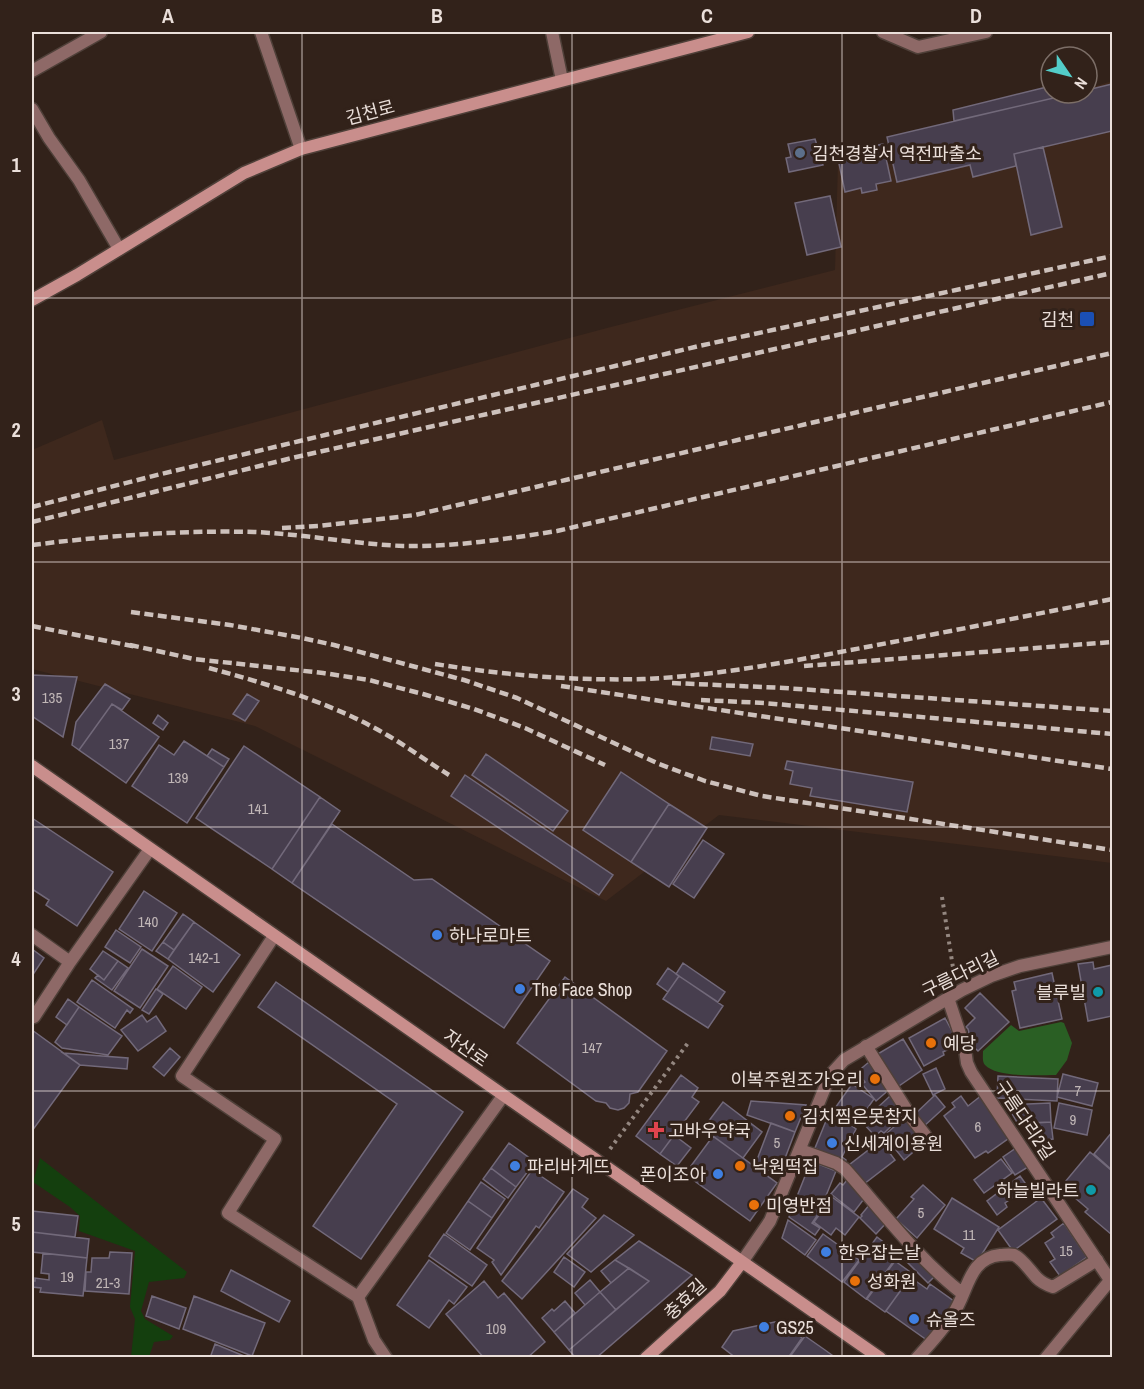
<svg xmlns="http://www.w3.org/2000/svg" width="1144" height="1389" viewBox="0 0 1144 1389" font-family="'Archivo Narrow','Noto Sans KR',sans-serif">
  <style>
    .built { fill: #3e281d }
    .green { fill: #143f0e }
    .forest { fill: #2a5f24 }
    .building { fill: #473e4e; stroke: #72697a; stroke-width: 1.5 }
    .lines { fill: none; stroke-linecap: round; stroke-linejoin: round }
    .lane-casing { stroke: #4f4039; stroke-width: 15 }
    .street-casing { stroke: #4f4039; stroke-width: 15 }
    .secondary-casing { stroke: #4f4039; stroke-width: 15 }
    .path { stroke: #948780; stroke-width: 4; stroke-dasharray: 3 4.5; stroke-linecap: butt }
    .lane { stroke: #8e6967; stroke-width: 12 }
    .street { stroke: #8e6967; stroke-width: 12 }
    .secondary { stroke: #c98e8c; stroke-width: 12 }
    .rail { stroke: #cdc1bc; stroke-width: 4.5; stroke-dasharray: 9 4.5; stroke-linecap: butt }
    .grid { fill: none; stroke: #eadfda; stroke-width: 1.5; stroke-opacity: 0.55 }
    .service-dot { fill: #5c6f8a; stroke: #32221a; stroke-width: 2 }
    .transit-dot { fill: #1a4fb4; stroke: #32221a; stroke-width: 2 }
    .shop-dot { fill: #3f7fe0; stroke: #32221a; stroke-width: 2 }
    .culture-dot { fill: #0f9aa8; stroke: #32221a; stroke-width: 2 }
    .food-dot { fill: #e8710a; stroke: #32221a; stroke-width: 2 }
    .health-dot { fill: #e0444e; stroke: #32221a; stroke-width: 2 }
    .labels { text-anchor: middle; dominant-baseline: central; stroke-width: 6; stroke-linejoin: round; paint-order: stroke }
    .number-label { font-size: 15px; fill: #c1b7b7 }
    .street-label { font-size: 18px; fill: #eadfda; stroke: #32221a }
    .poi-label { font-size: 18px; fill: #eadfda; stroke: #32221a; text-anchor: start }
    .neatline { fill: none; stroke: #eadfda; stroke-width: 2 }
    .grid-label { font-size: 20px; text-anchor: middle; font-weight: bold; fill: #eadfda }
  </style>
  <rect width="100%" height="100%" fill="#32221a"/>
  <!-- built -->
  <path class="built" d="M1112,81V863L719,815L606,901L255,726L32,669V450L102,420L114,460L607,328L835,270L838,162L1073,93H1087V89Z"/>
  <!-- green -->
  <path class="green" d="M40,1158L187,1272L184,1278L149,1282L141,1311L145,1319L173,1336L170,1340L154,1342L149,1357H131L135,1319L130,1307L135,1251L79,1231L80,1216L70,1207L33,1182Z"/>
  <!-- forest -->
  <path class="forest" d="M1061,1022L1064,1023L1072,1043L1067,1060L1056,1075C1039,1075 997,1078 985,1065C982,1062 983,1056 983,1051L1011,1025L1019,1031Z"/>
  <!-- building -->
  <path class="building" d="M1112,84V131L1014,154L1016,166L973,177L970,165L897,182L887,137L1075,93H1087V90Z
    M1051,86V93H1075L954,121L953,110Z
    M815,139L823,165L789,172L786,158L791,157L788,144Z
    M883,144L891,181L876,184L877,190L862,193L861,188L845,192L837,154Z
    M1043,147L1062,227L1031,235L1014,154Z
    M830,196L841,247L807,255L795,203Z
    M32,675L77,677L63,737L32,716Z
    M105,684L130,699L122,710L112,704L79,750L72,745L76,722Z
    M247,694L259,701L245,721L233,714Z
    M112,704L159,737L126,783L79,750Z
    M158,715L168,723L163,730L153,723Z
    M712,737L753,744L750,756L710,749Z
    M184,741L224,767L187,823L132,786L159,745L174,755Z
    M244,746L320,797L272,869L196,818Z
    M212,749L229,759L224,767L207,756Z
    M486,754L568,811L553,831L472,775Z
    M787,761L913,782L907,812L810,796L812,788L790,784L793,771L785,769Z
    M621,772L669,804L631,862L583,830Z
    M465,775L613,875L599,895L451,796Z
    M320,797L340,811L292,883L272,869Z
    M669,804L707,828L669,887L631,862Z
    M32,818L113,872L77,926L46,905L49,900L32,889Z
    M332,824L414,880L432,879L550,961L504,1028L292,883Z
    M703,840L724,854L694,898L673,884Z
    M144,891L177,913L152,951L119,929Z
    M183,914L194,922L174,950L163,942Z
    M194,922L240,955L213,992L168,959Z
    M116,930L141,947L130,963L105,947Z
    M163,942L174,950L168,959L156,951Z
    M32,949L44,958L32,976Z
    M142,949L168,966L140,1008L114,991Z
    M103,951L118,961L104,980L90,969Z
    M118,961L128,968L112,990L95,978L98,975L104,980Z
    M1093,962L1094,969L1112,965V1016L1088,1021L1078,964Z
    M683,963L725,992L718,1002L676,974Z
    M173,966L202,987L186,1009L157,989Z
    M668,968L679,976L668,992L657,984Z
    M1052,973L1062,1019L1020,1028L1012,991L1016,990L1014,982Z
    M679,976L723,1006L708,1028L663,999Z
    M565,977L667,1051L638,1092L630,1094L629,1103L624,1108L618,1110L610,1108L606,1103L596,1101L517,1043Z
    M92,980L133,1009L130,1013L127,1010L115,1028L77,1002Z
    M276,982L463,1112L361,1259L313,1226L397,1104L258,1007Z
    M156,989L163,994L149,1014L142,1010Z
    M980,993L1009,1022L978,1051L972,1045L968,1029L966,1027L975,1018L965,1008Z
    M68,999L79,1007L67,1025L56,1017Z
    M79,1007L122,1036L108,1055L62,1048L55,1042Z
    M142,1015L147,1022L156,1016L166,1031L138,1051L121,1030Z
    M945,1018L959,1044L943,1052L944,1055L924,1066L909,1038Z
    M32,1030L80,1065L32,1131Z
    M903,1039L922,1070L896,1088L876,1055Z
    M170,1048L180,1057L164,1076L153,1067Z
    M63,1053L128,1058L127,1069L80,1065Z
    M869,1062L891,1088L876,1101L862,1084L865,1082L857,1072Z
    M936,1068L945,1089L933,1095L923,1074Z
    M1063,1074L1098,1083L1092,1106L1057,1097Z
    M681,1075L698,1088L692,1097L699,1102L660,1154L636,1136Z
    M998,1076L1058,1079L1057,1101L997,1098Z
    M852,1084L874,1099L855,1126L833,1111Z
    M935,1095L945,1107L923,1127L913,1116Z
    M982,1095L1012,1136L988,1153L986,1151L975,1158L944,1116L955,1107L952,1103L961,1096L968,1106Z
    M890,1096L899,1107L897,1108L903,1115L884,1133L881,1131L875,1136L862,1122Z
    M751,1101L806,1105L795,1132L747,1115Z
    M723,1102L762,1132L743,1158L710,1134L708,1122Z
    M1050,1103L1051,1122L1018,1124L1007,1105Z
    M1059,1103L1092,1110L1087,1135L1054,1128Z
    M831,1111L856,1129L842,1157L846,1160L842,1164L815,1148L828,1116Z
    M904,1118L925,1142L904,1160L896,1150L900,1147L887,1133Z
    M1051,1122L1053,1139L1031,1142L1025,1123Z
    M771,1123L795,1132L779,1174L755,1165Z
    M1112,1132V1170L1094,1154Z
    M674,1135L691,1148L677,1166L660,1154Z
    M713,1136L777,1183L750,1221L685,1174Z
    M509,1143L535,1162L516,1187L491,1168Z
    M883,1144L895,1160L864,1184L849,1165L871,1148L873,1150Z
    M1016,1148L1028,1167L1015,1175L1003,1157Z
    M1090,1152L1112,1171V1235L1085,1212L1088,1209L1074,1197L1065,1182Z
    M1001,1159L1012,1173L984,1193L974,1180Z
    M811,1161L836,1171L819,1213L796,1199Z
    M491,1168L516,1187L508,1198L483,1179Z
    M532,1170L564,1192L539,1228L536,1226L501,1275L492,1262L494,1260L477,1248Z
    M1020,1176L1028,1187L1005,1203L1007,1207L997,1215L987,1201Z
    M847,1180L867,1195L854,1212L831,1194L840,1183L843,1185Z
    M481,1182L505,1199L492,1218L468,1201Z
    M923,1185L945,1205L917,1238L896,1219L914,1199L911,1197Z
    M573,1189L588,1199L582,1207L596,1218L522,1299L502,1281Z
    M832,1197L859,1217L845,1235L836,1228L831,1235L814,1222Z
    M952,1198L999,1227L977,1262L961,1253L964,1248L934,1229Z
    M1041,1198L1057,1219L1013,1251L998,1230Z
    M796,1199L819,1213L812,1223L820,1228L815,1235L789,1217Z
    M468,1201L492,1218L470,1250L446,1233Z
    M870,1204L888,1221L876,1234L860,1218L862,1216L861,1215Z
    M32,1211L78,1216L75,1237L32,1232Z
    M604,1215L634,1235L591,1272L567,1254Z
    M788,1220L816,1240L805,1255L782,1238Z
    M1064,1223L1087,1257L1060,1276L1050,1262L1055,1259L1045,1243L1054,1237L1051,1233Z
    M32,1232L89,1239L87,1258L32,1252Z
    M444,1234L487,1265L472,1286L429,1256Z
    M823,1234L859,1260L842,1282L807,1256Z
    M877,1237L899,1254L866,1299L844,1282Z
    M639,1241L692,1275L596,1358H576L569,1350L649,1281L615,1260Z
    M910,1249L936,1275L928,1283L902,1257Z
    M110,1252L132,1253L129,1294L85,1291L86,1272H91L92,1258H109Z
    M43,1253L87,1258L83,1296L40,1292L41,1288L32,1287V1281H35V1278L49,1280V1274L41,1273Z
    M564,1257L585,1272L574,1287L554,1272Z
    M429,1260L467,1287L454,1304L449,1300L429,1328L397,1305Z
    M615,1260L629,1268L611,1283L601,1271Z
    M895,1261L913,1274L885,1312L867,1299Z
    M629,1268L649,1281L616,1310L600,1292Z
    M231,1270L290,1301L279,1322L221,1291Z
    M910,1277L927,1289L930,1284L958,1304L931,1343L886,1311Z
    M590,1280L600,1292L585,1305L575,1293Z
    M484,1281L498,1298L504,1293L545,1342L527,1358H484L446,1314Z
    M600,1292L616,1310L569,1350L554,1332Z
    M152,1296L186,1308L179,1329L146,1316Z
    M194,1296L265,1323L252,1356L183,1329Z
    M565,1301L575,1313L554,1332L542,1318L552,1309L554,1311Z
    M779,1321L802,1338L788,1358H736L722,1347L733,1331Z
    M805,1336L825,1350L836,1358H789Z
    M215,1344L244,1356L243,1358H210Z"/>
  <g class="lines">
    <defs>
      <path id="lane" d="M883,32L918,47L986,32
        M32,935L70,962L150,849
        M274,936L182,1076L275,1139L228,1213L358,1297L503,1096
        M32,1016L34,1017L70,962
        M866,1046L911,1117L925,1135
        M800,1150L836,1163L845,1169C883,1212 918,1259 963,1294
        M358,1297L374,1340L386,1358
        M917,1358C930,1344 943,1330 953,1314C968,1293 968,1258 1000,1255C1004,1255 1009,1254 1014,1255C1023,1259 1030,1271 1037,1278C1042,1283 1047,1285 1053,1287L1097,1260"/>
      <path id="street" d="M261,32L301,149
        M552,32L562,80
        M32,71L101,32
        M32,109L49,138L79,180L119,249
        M948,998L965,1049L967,1063L971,1072L1112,1283
        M742,1262L770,1221L826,1085L833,1072L844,1060L962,990L991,976L1020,966L1112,947
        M1046,1358L1112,1278"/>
      <path id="secondary" d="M32,300L77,275L244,173L301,149L748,32
        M32,766L880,1358
        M646,1358L720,1291L742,1262"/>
    </defs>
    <!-- lane casing -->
    <use href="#lane" class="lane-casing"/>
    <!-- street casing -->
    <use href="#street" class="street-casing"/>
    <!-- secondary casing -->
    <use href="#secondary" class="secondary-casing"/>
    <!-- path -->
    <path class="path" d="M942,897L954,974
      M610,1149L688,1043"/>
    <!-- lane -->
    <use href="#lane" class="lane"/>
    <!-- street -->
    <use href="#street" class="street"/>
    <!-- secondary -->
    <use href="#secondary" class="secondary"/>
    <!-- rail -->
    <path class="rail" d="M32,507L161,474L699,346L1112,256
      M32,522L292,458L1112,273
      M282,528L319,526L415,515L1112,353
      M32,545C105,536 180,530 254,532C304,534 353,544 403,546C455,547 506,539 557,531L1112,402
      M131,612L230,625L302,638L334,645L464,680L517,698L659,764L705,781L762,796L1112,850
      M32,626L137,647
      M130,645L194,659L323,673L369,680L423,694L474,709L525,728L605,765
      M435,664C504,675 573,681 643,679C718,676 798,660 872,646C952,631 1032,615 1112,599
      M804,666L1112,642
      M209,668C268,684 335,704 387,735C408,747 428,762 449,775
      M672,683L784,688L1112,711
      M561,686L1112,769
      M701,700L764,703L1112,734"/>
  </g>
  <!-- grid -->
  <path class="grid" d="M302,32V1358M572,32V1358M842,32V1358M32,298H1112M32,562H1112M32,827H1112M32,1091H1112"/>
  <!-- markers -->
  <circle class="service-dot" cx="800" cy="153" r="6"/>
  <rect class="transit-dot" x="1079" y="311" width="16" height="16" rx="3"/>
  <g class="shop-dot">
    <circle cx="437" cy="935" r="6"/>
    <circle cx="520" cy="989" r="6"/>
    <circle cx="832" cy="1143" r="6"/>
    <circle cx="515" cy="1166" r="6"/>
    <circle cx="718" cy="1174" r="6"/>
    <circle cx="826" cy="1252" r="6"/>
    <circle cx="914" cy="1319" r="6"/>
    <circle cx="764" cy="1327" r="6"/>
  </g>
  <g class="culture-dot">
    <circle cx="1098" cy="992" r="6"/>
    <circle cx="1091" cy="1190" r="6"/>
  </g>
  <g class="food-dot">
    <circle cx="931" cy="1043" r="6"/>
    <circle cx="875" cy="1079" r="6"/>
    <circle cx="790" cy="1116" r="6"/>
    <circle cx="740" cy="1166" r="6"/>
    <circle cx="754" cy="1205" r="6"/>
    <circle cx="855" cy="1281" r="6"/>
  </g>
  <path class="health-dot" d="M653 1121h6v6h6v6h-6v6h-6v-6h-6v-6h6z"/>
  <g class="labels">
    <!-- number labels -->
    <g class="number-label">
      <text x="52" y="697">135</text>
      <text x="119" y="743">137</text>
      <text x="178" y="777">139</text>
      <text x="258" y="808">141</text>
      <text x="148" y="921">140</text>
      <text x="204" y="957">142-1</text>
      <text x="592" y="1047">147</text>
      <text x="1078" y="1090">7</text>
      <text x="1073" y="1119">9</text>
      <text x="978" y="1126">6</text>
      <text x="777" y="1142">5</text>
      <text x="921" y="1212">5</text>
      <text x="969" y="1234">11</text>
      <text x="1066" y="1250">15</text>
      <text x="67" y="1276">19</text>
      <text x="108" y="1282">21-3</text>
      <text x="496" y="1328">109</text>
    </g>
    <!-- street labels -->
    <g class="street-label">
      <text transform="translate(370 112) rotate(-15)">김천로</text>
      <text transform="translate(960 974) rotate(-26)">구름다리길</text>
      <text transform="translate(466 1048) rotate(35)">자산로</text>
      <text transform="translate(1025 1120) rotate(56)">구름다리2길</text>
      <text transform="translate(685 1299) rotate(-43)">충효길</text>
    </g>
    <!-- poi labels -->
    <g class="poi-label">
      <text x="812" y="153">김천경찰서 역전파출소</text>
      <text x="1074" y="319" text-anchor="end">김천</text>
      <text x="449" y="935">하나로마트</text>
      <text x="532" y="989">The Face Shop</text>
      <text x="1086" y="992" text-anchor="end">블루빌</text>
      <text x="943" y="1043">예당</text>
      <text x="863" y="1079" text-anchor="end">이복주원조가오리</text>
      <text x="802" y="1116">김치찜은못참지</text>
      <text x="668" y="1130">고바우약국</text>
      <text x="844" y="1143">신세계이용원</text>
      <text x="527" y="1166">파리바게뜨</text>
      <text x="752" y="1166">낙원떡집</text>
      <text x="706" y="1174" text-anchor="end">폰이조아</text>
      <text x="1079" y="1190" text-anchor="end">하늘빌라트</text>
      <text x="766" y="1205">미영반점</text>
      <text x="838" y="1252">한우잡는날</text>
      <text x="867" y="1281">성화원</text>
      <text x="926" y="1319">슈올즈</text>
      <text x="776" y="1327">GS25</text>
    </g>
  </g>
  <!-- border -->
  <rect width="1144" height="1389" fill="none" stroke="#32221a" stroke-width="66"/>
  <!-- north arrow -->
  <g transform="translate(1069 75) rotate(125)"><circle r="28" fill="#32221a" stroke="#7c6e67" stroke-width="1.5"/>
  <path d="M0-4.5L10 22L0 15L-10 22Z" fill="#53cdc9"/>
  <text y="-9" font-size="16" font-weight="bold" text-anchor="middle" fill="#eadfda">N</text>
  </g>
  <rect x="33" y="33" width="1078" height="1323" class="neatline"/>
  <g class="grid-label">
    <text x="168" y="23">A</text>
    <text x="437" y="23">B</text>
    <text x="707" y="23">C</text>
    <text x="976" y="23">D</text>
    <text x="16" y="172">1</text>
    <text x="16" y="437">2</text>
    <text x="16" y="701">3</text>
    <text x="16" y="966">4</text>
    <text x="16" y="1231">5</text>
  </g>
</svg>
